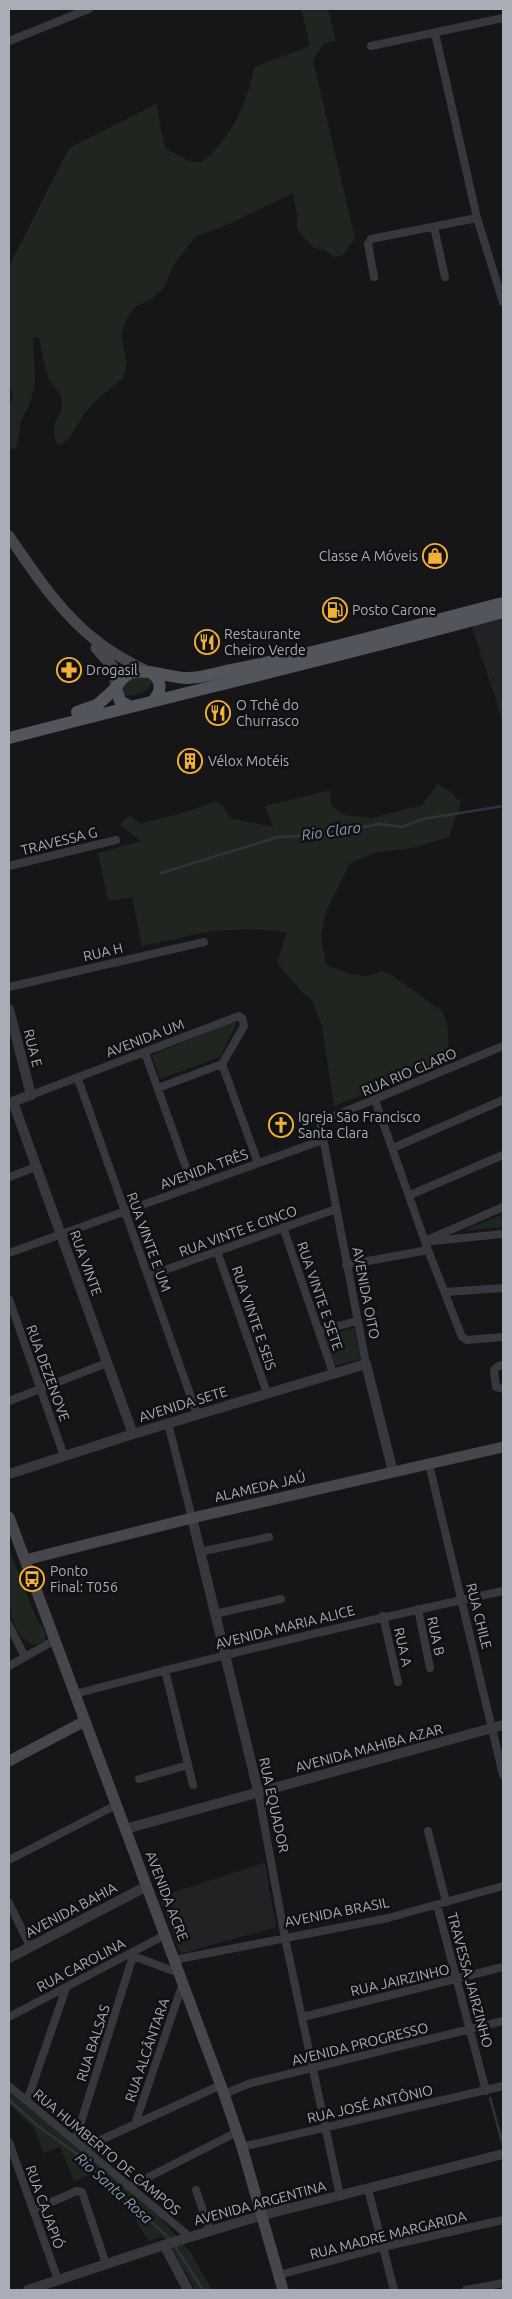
<svg xmlns="http://www.w3.org/2000/svg" width="512" height="2299" viewBox="0 0 512 2299" font-family="Ubuntu,sans-serif">
  <style>
    .built { fill: #222225 }
    .green { fill: #1e261f }
    .lines { fill: none; stroke-linecap: round; stroke-linejoin: round }
    .stream { stroke: #2c353c; stroke-width: 2.5 }
    .minor { stroke: #37383d; stroke-width: 8 }
    .tertiary { stroke: #37383d; stroke-width: 10 }
    .secondary { stroke: #45474d; stroke-width: 11 }
    .primary { stroke: #53555c; stroke-width: 12 }
    .labels { text-anchor: middle; dominant-baseline: central; stroke-width: 5; stroke-linejoin: round; paint-order: stroke }
    .poi-label { font-size: 14px; fill: #a8adb8; stroke: #111113; text-anchor: start }
    .street-label { font-size: 14px; fill: #a8adb8; stroke: #111113 }
    .water-label { font-size: 15px; font-style: italic; fill: #7f9bb3; stroke: #111113 }
  </style>
  <rect width="100%" height="100%" fill="#161618"/>
  <!-- built -->
  <path class="built" d="M503,616V722L471,624Z
    M265,1862L276,1927L180,1954L159,1897Z"/>
  <!-- green -->
  <path class="green" d="M301,9H328L336,41L323,44L313,60L355,238L344,255L334,257L324,250L313,247L297,230V215L293,193L229,224L195,237L173,266L164,288L152,299L135,307L126,320L121,335L127,363L123,378L94,402L84,414L68,440L58,445C46,423 63,419 62,402C61,390 53,388 49,379C44,366 42,351 39,338L33,337L35,384L29,406L20,423L19,438L16,448L9,450V408L13,397L9,382V267L69,148L156,104L165,148L189,161L202,162C232,137 247,104 254,67L310,46Z
    M143,675L151,680C152,694 135,694 124,696L121,683Z
    M438,784L449,791L461,802L449,837L413,848L378,852L350,863L326,911L321,936L326,965C345,971 364,983 381,971L390,974L443,1012L448,1027V1045L454,1059L334,1106L322,1026L312,1000L302,992L277,963L287,932L252,929L212,931L142,946L132,897L108,901L98,853L141,841L120,825L124,819L130,816L140,824L189,811L216,801L223,806L230,818L273,827L265,806L330,790L331,805L344,815L373,818L422,805Z
    M233,1022L237,1023L220,1057L160,1079L152,1055Z
    M503,1214V1227L463,1231Z
    M354,1328L361,1359L335,1366L325,1336Z
    M9,1539V1549L37,1620C43,1626 47,1632 45,1641L35,1645C0,1635 9,1567 9,1539Z
    M9,2091L161,2218L191,2253L212,2290H196L171,2248L162,2237L148,2241L133,2215L92,2174L74,2181L60,2147L43,2153L35,2129L9,2104Z"/>
  <g class="lines">
    <!-- stream -->
    <path class="stream" d="M161,873L278,837L317,835L380,824L402,827L423,819L503,806
      M490,2098L503,2145
      M9,2100L39,2127L77,2154L170,2239
      M503,2138V2130
      M175,2246L203,2290"/>
    <!-- minor -->
    <path class="minor" d="M435,33L477,218L503,302
      M9,41L89,9
      M371,46L503,18
      M434,227L445,277
      M374,277L368,244L371,239L477,218
      M9,866L116,840
      M9,987L204,942
      M145,1053L193,1187
      M222,1064L258,1163
      M78,1079L197,1414
      M158,1088L222,1064
      M31,1095L239,1016L242,1018L244,1026L222,1064
      M375,1100L428,1250L462,1337L467,1340L503,1337
      M393,1148L503,1100
      M9,1177L36,1167
      M410,1195L503,1155
      M283,1227L333,1373
      M425,1241L503,1207
      M432,1241L503,1234
      M217,1251L267,1393
      M9,1253L323,1140
      M346,1265L428,1250
      M148,1276L336,1209
      M445,1292L503,1288
      M9,1299L64,1456
      M319,1331L357,1321
      M366,1364L320,1122L503,1046
      M503,1365L498,1366L494,1370L496,1387L503,1389
      M9,1401L107,1363
      M168,1423L192,1518
      M429,1464L503,1775
      M200,1552L269,1537
      M418,1609L430,1668
      M215,1614L281,1599
      M383,1616L398,1682
      M9,1625L25,1657
      M9,1666L55,1640
      M165,1670L193,1785
      M75,1694C217,1656 359,1622 503,1591
      M139,1779L188,1765
      M258,1791L285,1938L340,2196
      M428,1831L446,1902
      M9,1860L116,1805
      M9,1903L30,1946
      M437,1905L486,2091
      M133,1956L179,1973
      M174,1960L388,1918L503,1886
      M9,2017L165,1935
      M303,2017L503,1967
      M9,2086L190,2237
      M224,2094L251,2083L503,2021
      M27,2101L66,1988
      M135,2124L183,1983
      M75,2141L133,1956L132,1953
      M9,2142L58,2280
      M242,2147L503,2086
      M83,2148L221,2085
      M129,2187L237,2132
      M368,2189L394,2290
      M196,2190L210,2231
      M33,2210L77,2191L82,2192L106,2264
      M279,2275L383,2247L503,2220
      M466,2290L503,2283"/>
    <!-- tertiary -->
    <path class="tertiary" d="M9,1009L31,1095L9,1103
      M13,1102L133,1434
      M9,1474L133,1434L366,1364L393,1472
      M192,1518L258,1791
      M125,1829L503,1725
      M9,1958L147,1886
      M164,2245L188,2290
      M28,2290L167,2244L263,2215L503,2154"/>
    <!-- secondary -->
    <path class="secondary" d="M9,536C35,574 61,614 98,642C113,654 131,663 148,672
      M96,648L113,667L116,687
      M9,1517L224,2094L242,2147L283,2290
      M25,1560L192,1518L503,1447
      M9,1761L85,1721"/>
    <!-- primary -->
    <path class="primary" d="M150,672C162,679 162,690 154,700
      M129,706L120,701L116,688C130,657 164,679 188,678C200,678 213,674 226,671C319,653 411,626 503,603
      M77,712L97,705L116,688
      M9,738C173,695 339,657 503,612"/>
  </g>
  <!-- icons -->
  <defs>
    <symbol id="shop-ring" viewBox="-11 -11 22 22"><circle r="9.5" fill="#111113" stroke="#f2b134" stroke-width="1.5"/><path d="M-5-2.5h2.3a2.7 3.5 0 0 1 5.4 0H5L5.5 6h-11ZM-1.5-2.5h3a1.5 2.3 0 0 0-3 0Z" fill="#f2b134"/></symbol>
    <symbol id="fuel-ring" viewBox="-11 -11 22 22"><circle r="9.5" fill="#111113" stroke="#f2b134" stroke-width="1.5"/><path d="M-5.5-6h7V0h2V4h1.3V-2.5L3-4.5l.8-.8L6-3V5H2.5V1h-1V6h-7ZM-4.2-4.7v3.2H.2V-4.7Z" fill="#f2b134"/></symbol>
    <symbol id="restaurant-ring" viewBox="-11 -11 22 22"><circle r="9.5" fill="#111113" stroke="#f2b134" stroke-width="1.5"/><path d="M-5-6h1v4h1v-4h1v4h1v-4h1v5L-1.5 .5V6h-2V.5L-5-1ZM5-6V6H3V1.5H1.5Q1.5-4 5-6Z" fill="#f2b134"/></symbol>
    <symbol id="pharmacy-ring" viewBox="-11 -11 22 22"><circle r="9.5" fill="#111113" stroke="#f2b134" stroke-width="1.5"/><path d="M-2-6h4v4h4v4h-4v4h-4v-4h-4v-4h4Z" fill="#f2b134"/></symbol>
    <symbol id="building-ring" viewBox="-11 -11 22 22"><circle r="9.5" fill="#111113" stroke="#f2b134" stroke-width="1.5"/><path d="M-4-6H4V6H1V3H-1V6H-4ZM-2.5-4.3h1.7v1.8h-1.7ZM.8-4.3h1.7v1.8H.8ZM-2.5-1h1.7V.8h-1.7ZM.8-1h1.7V.8H.8Z" fill="#f2b134"/></symbol>
    <symbol id="church-ring" viewBox="-11 -11 22 22"><circle r="9.5" fill="#111113" stroke="#f2b134" stroke-width="1.5"/><path d="M-1.2-6h2.4v3.5h3.3v2.4h-3.3V6h-2.4V-.1h-3.3v-2.4h3.3Z" fill="#f2b134"/></symbol>
    <symbol id="bus-ring" viewBox="-11 -11 22 22"><circle r="9.5" fill="#111113" stroke="#f2b134" stroke-width="1.5"/><path d="M-5-6H5V4H4V6H2V4H-2V6H-4V4H-5ZM-3.5-4V0h7V-4ZM-3.5 1.2v1.5H-2V1.2ZM2 1.2v1.5H3.5V1.2Z" fill="#f2b134"/></symbol>
  </defs>
  <g fill-rule="evenodd">
    <use href="#shop-ring" x="421" y="542" width="28" height="28"/>
    <use href="#fuel-ring" x="321" y="596" width="28" height="28"/>
    <use href="#restaurant-ring" x="193" y="628" width="28" height="28"/>
    <use href="#pharmacy-ring" x="55" y="656" width="28" height="28"/>
    <use href="#restaurant-ring" x="204" y="699" width="28" height="28"/>
    <use href="#building-ring" x="176" y="747" width="28" height="28"/>
    <use href="#church-ring" x="267" y="1111" width="28" height="28"/>
    <use href="#bus-ring" x="18" y="1565" width="28" height="28"/>
  </g>
  <g class="labels">
    <!-- poi labels -->
    <g class="poi-label">
      <text x="418" y="556" text-anchor="end">Classe A Móveis</text>
      <text x="352" y="610">Posto Carone</text>
      <text x="224" y="634">Restaurante<tspan x="224" dy="16">Cheiro Verde</tspan></text>
      <text x="86" y="670">Drogasil</text>
      <text x="236" y="705">O Tchê do<tspan x="236" dy="16">Churrasco</tspan></text>
      <text x="208" y="761">Vélox Motéis</text>
      <text x="298" y="1117">Igreja São Francisco<tspan x="298" dy="16">Santa Clara</tspan></text>
      <text x="50" y="1571">Ponto<tspan x="50" dy="16">Final: T056</tspan></text>
    </g>
    <!-- street labels -->
    <g class="street-label">
      <text transform="translate(59 841) rotate(-14)">TRAVESSA G</text>
      <text transform="translate(103 952) rotate(-13)">RUA H</text>
      <text transform="translate(145 1038) rotate(-21)">AVENIDA UM</text>
      <text transform="translate(33 1048) rotate(76)">RUA E</text>
      <text transform="translate(409 1072) rotate(-23)">RUA RIO CLARO</text>
      <text transform="translate(204 1169) rotate(-20)">AVENIDA TRÊS</text>
      <text transform="translate(238 1231) rotate(-20)">RUA VINTE E CINCO</text>
      <text transform="translate(149 1242) rotate(70)">RUA VINTE E UM</text>
      <text transform="translate(86 1263) rotate(70)">RUA VINTE</text>
      <text transform="translate(366 1293) rotate(79)">AVENIDA OITO</text>
      <text transform="translate(320 1296) rotate(71)">RUA VINTE E SETE</text>
      <text transform="translate(254 1318) rotate(71)">RUA VINTE E SEIS</text>
      <text transform="translate(48 1373) rotate(70)">RUA DEZENOVE</text>
      <text transform="translate(183 1404) rotate(-17)">AVENIDA SETE</text>
      <text transform="translate(260 1487) rotate(-13)">ALAMEDA JAÚ</text>
      <text transform="translate(479 1616) rotate(76)">RUA CHILE</text>
      <text transform="translate(285 1627) rotate(-14)">AVENIDA MARIA ALICE</text>
      <text transform="translate(436 1636) rotate(78)">RUA B</text>
      <text transform="translate(403 1647) rotate(77)">RUA A</text>
      <text transform="translate(369 1748) rotate(-15)">AVENIDA MAHIBA AZAR</text>
      <text transform="translate(274 1805) rotate(78)">RUA EQUADOR</text>
      <text transform="translate(167 1896) rotate(69)">AVENIDA ACRE</text>
      <text transform="translate(71 1910) rotate(-28)">AVENIDA BAHIA</text>
      <text transform="translate(337 1912) rotate(-11)">AVENIDA BRASIL</text>
      <text transform="translate(81 1965) rotate(-28)">RUA CAROLINA</text>
      <text transform="translate(400 1980) rotate(-13)">RUA JAIRZINHO</text>
      <text transform="translate(470 1980) rotate(75)">TRAVESSA JAIRZINHO</text>
      <text transform="translate(93 2043) rotate(-72)">RUA BALSAS</text>
      <text transform="translate(360 2044) rotate(-14)">AVENIDA PROGRESSO</text>
      <text transform="translate(147 2050) rotate(-71)">RUA ALCÂNTARA</text>
      <text transform="translate(370 2104) rotate(-13)">RUA JOSÉ ANTÔNIO</text>
      <text transform="translate(107 2152) rotate(40)">RUA HUMBERTO DE CAMPOS</text>
      <text transform="translate(260 2203) rotate(-15)">AVENIDA ARGENTINA</text>
      <text transform="translate(45 2207) rotate(70)">RUA CAJAPIÓ</text>
      <text transform="translate(388 2235) rotate(-14)">RUA MADRE MARGARIDA</text>
    </g>
    <!-- water labels -->
    <g class="water-label">
      <text transform="translate(331 831) rotate(-8)">Rio Claro</text>
      <text transform="translate(114 2188) rotate(42)">Rio Santa Rosa</text>
    </g>
  </g>
  <!-- border -->
  <rect width="512" height="2299" fill="none" stroke="#a8adb8" stroke-width="20"/>
</svg>
